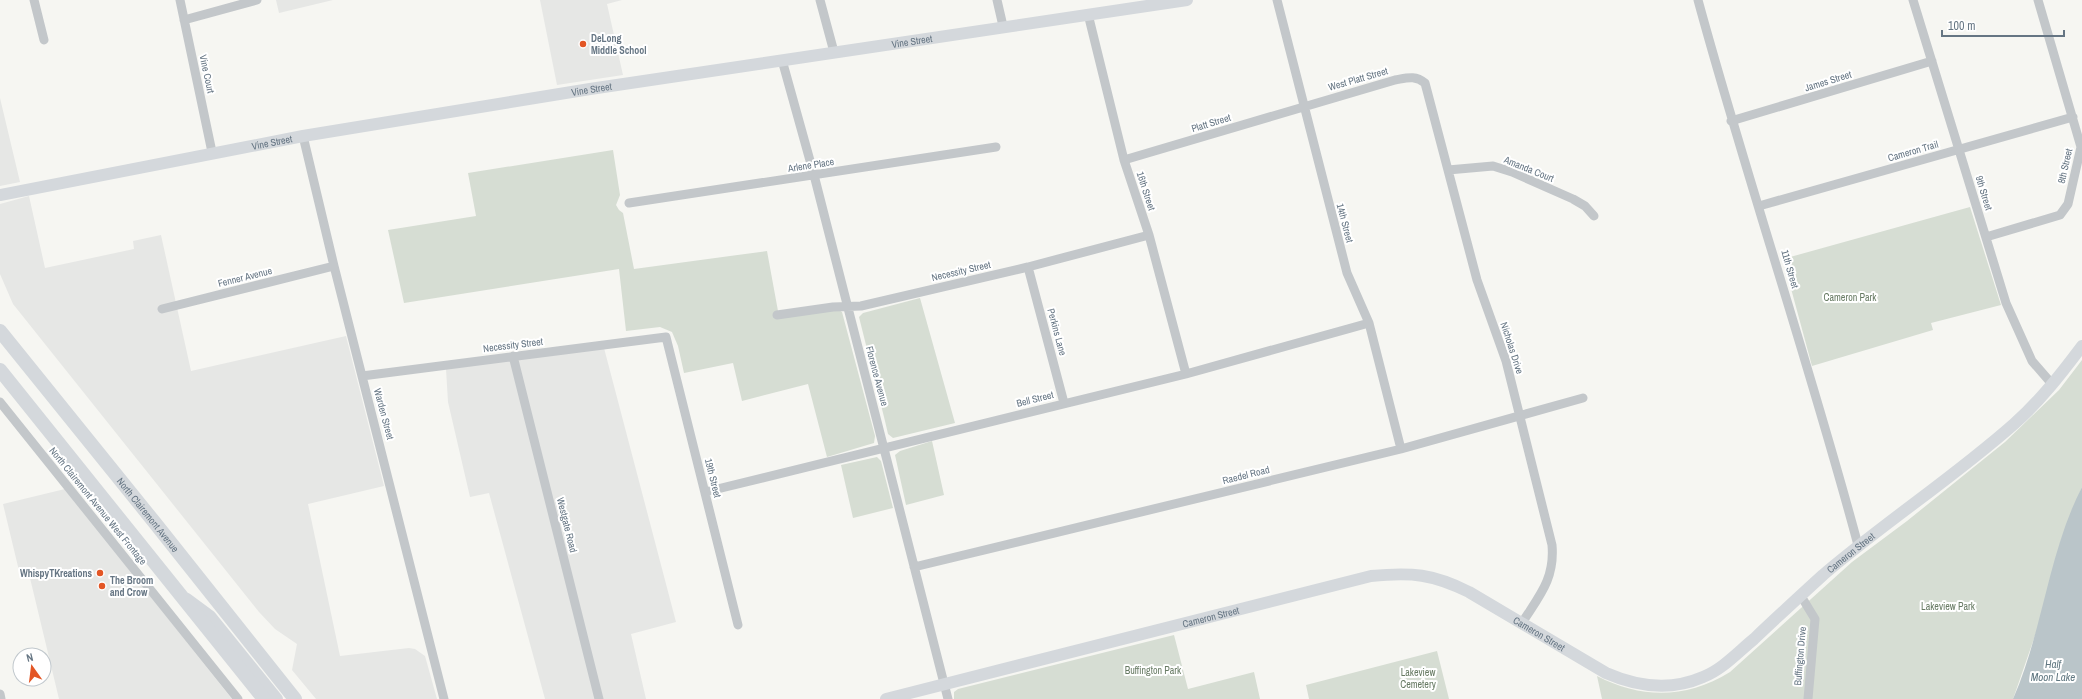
<svg xmlns="http://www.w3.org/2000/svg" width="2082" height="699" viewBox="0 0 2082 699" font-family="'Archivo Narrow',sans-serif">
  <style>
    .built { fill: #e6e7e5 }
    .green { fill: #d6ddd3 }
    .water { fill: #bac5c9 }
    .lines { fill: none; stroke-linecap: round; stroke-linejoin: round }
    .street { stroke: #c3c7ca; stroke-width: 9 }
    .secondary { stroke: #d4d8dc; stroke-width: 12 }
    .primary { stroke: #d4d8dc; stroke-width: 14 }
    .poi-dot { fill: #e35625; stroke: #fff; stroke-width: 1.5 }
    .labels { text-anchor: middle; dominant-baseline: central; stroke-width: 4; stroke-linejoin: round; paint-order: stroke }
    .poi-label { font-size: 10px; font-weight: bold; fill: #657583; stroke: #fff; text-anchor: start }
    .street-label { font-size: 10px; fill: #657583; stroke: #fff }
    .park-label { font-size: 10px; fill: #677a63; stroke: #fff }
    .water-label { font-size: 11px; font-style: italic; fill: #607780; stroke: #fff }
  </style>
  <rect width="100%" height="100%" fill="#f6f6f2"/>
  <!-- built -->
  <path class="built" d="M276,0H333L279,13Z
    M540,0H622L607,4L623,75L557,85Z
    M0,98L20,182L0,186Z
    M29,196L45,268L134,249L133,241L161,235L191,371L346,336L384,486L308,504L340,656L409,648L415,649L425,656L437,699H316L292,670L297,644L275,629L259,612L13,304L0,274V204Z
    M604,348L676,622L631,634L646,699H545L489,493L470,497L448,402L446,369Z
    M65,489L232,699H59L30,578L21,579L3,504Z"/>
  <!-- green -->
  <path class="green" d="M613,150L620,195L616,205L619,210L623,213L634,269L767,251L778,311L839,310L842,312L875,436L874,443L827,457L808,384L742,401L733,363L684,373L678,346L672,332L660,327L626,331L619,269L404,303L388,230L476,216L468,173Z
    M1970,207L2001,305L1931,323L1933,330L1812,366L1783,259Z
    M920,298L955,423L893,438L888,434L885,421L859,317L863,313Z
    M2082,360V487L2061,540L2039,624L2013,699H1602L1597,676C1642,699 1686,699 1730,672L1852,562L1907,521L2005,442L2059,390Z
    M932,441L944,495L906,505L895,455L900,451Z
    M877,457L881,461L893,508L853,518L841,465Z
    M1174,635L1188,689L1254,672L1260,699H954V692L958,689Z
    M1437,651L1449,699H1309L1306,685Z"/>
  <!-- water -->
  <path class="water" d="M2082,487V699H2013C2043,631 2048,553 2082,487Z"/>
  <g class="lines">
    <!-- street -->
    <path class="street" d="M34,0L44,40
      M180,0L212,152
      M820,0L834,52
      M997,0L1003,26
      M1277,0L1347,273L1369,323L1401,449
      M1698,0C1748,183 1809,362 1858,545
      M1913,0L2006,303L2032,361L2052,384
      M1088,14L1124,160L1149,235L1186,374
      M184,20L257,0
      M782,60L814,175L948,699
      M1731,121L1932,61
      M303,136L334,266L444,699
      M1124,160L1395,80C1407,78 1415,75 1425,83L1477,280L1506,361L1552,545C1555,579 1539,596 1522,623
      M1448,170L1493,166L1512,172L1573,199L1585,206L1594,216
      M629,203L996,147
      M1759,206L2073,117
      M1986,237L2060,215L2068,204L2081,147L2038,0
      M1028,267L1064,403
      M162,309L334,266
      M777,315L833,307L861,306L1028,267L1149,235
      M513,356L599,699
      M362,376L666,337L738,625
      M0,402L238,699
      M705,492L1186,374L1369,323
      M914,567L1401,449L1583,398
      M1801,596L1815,619L1808,699
      M0,694L1,699"/>
    <!-- secondary -->
    <g class="secondary">
      <path id="s1" d="M0,195L303,136L590,89L1187,0"/>
      <path d="M187,599L210,616L277,699"/>
      <path id="s2" d="M886,699L1371,576C1412,572 1433,574 1469,592L1606,673C1638,687 1671,691 1703,677C1723,669 1738,652 1754,639C1777,617 1800,596 1823,575C1885,522 1953,478 2014,424C2040,401 2061,374 2082,346"/>
    </g>
    <!-- primary -->
    <g class="primary">
      <path id="s3" d="M0,331L155,523L295,699"/>
      <path d="M0,370L264,699"/>
    </g>
  </g>
  <!-- markers -->
  <g class="poi-dot">
    <circle cx="583" cy="44" r="4"/>
    <circle cx="100" cy="573" r="4"/>
    <circle cx="102" cy="586" r="4"/>
  </g>
  <g class="labels">
    <!-- poi labels -->
    <g class="poi-label">
      <text x="591" y="38">DeLong<tspan x="591" dy="12">Middle School</tspan></text>
      <text x="92" y="573" text-anchor="end">WhispyTKreations</text>
      <text x="110" y="580">The Broom<tspan x="110" dy="12">and Crow</tspan></text>
    </g>
    <!-- street labels -->
    <g class="street-label">
      <text stroke="none"><textPath href="#s1" startOffset="925">Vine Street</textPath></text>
      <text transform="translate(207 74) rotate(78)">Vine Court</text>
      <text transform="translate(1358 79) rotate(-16)">West Platt Street</text>
      <text transform="translate(1828 81) rotate(-17)">James Street</text>
      <text stroke="none"><textPath href="#s1" startOffset="601">Vine Street</textPath></text>
      <text transform="translate(1211 123) rotate(-17)">Platt Street</text>
      <text stroke="none"><textPath href="#s1" startOffset="277">Vine Street</textPath></text>
      <text transform="translate(1913 151) rotate(-16)">Cameron Trail</text>
      <text transform="translate(811 165) rotate(-9)">Arlene Place</text>
      <text transform="translate(2065 166) rotate(-77)">8th Street</text>
      <text transform="translate(1529 169) rotate(22)">Amanda Court</text>
      <text transform="translate(1146 191) rotate(72)">16th Street</text>
      <text transform="translate(1984 193) rotate(73)">9th Street</text>
      <text transform="translate(1345 223) rotate(75)">14th Street</text>
      <text transform="translate(1790 269) rotate(74)">11th Street</text>
      <text transform="translate(961 271) rotate(-13)">Necessity Street</text>
      <text transform="translate(245 277) rotate(-14)">Fenner Avenue</text>
      <text transform="translate(1057 332) rotate(75)">Perkins Lane</text>
      <text transform="translate(513 345) rotate(-7)">Necessity Street</text>
      <text transform="translate(1512 348) rotate(72)">Nicholas Drive</text>
      <text transform="translate(877 376) rotate(75)">Florence Avenue</text>
      <text transform="translate(1035 399) rotate(-14)">Bell Street</text>
      <text transform="translate(384 414) rotate(75)">Warden Street</text>
      <text transform="translate(1246 475) rotate(-14)">Raedel Road</text>
      <text transform="translate(713 478) rotate(76)">19th Street</text>
      <text transform="translate(98 506) rotate(51)">North Clairemont Avenue West Frontage</text>
      <text stroke="none"><textPath href="#s3" startOffset="236">North Clairemont Avenue</textPath></text>
      <text transform="translate(567 525) rotate(76)">Westgate Road</text>
      <text stroke="none"><textPath href="#s2" startOffset="1054">Cameron Street</textPath></text>
      <text stroke="none"><textPath href="#s2" startOffset="335">Cameron Street</textPath></text>
      <text stroke="none"><textPath href="#s2" startOffset="683">Cameron Street</textPath></text>
      <text transform="translate(1800 656) rotate(-85)">Buffington Drive</text>
    </g>
    <!-- park labels -->
    <g class="park-label">
      <text x="1850" y="297">Cameron Park</text>
      <text x="1948" y="606">Lakeview Park</text>
      <text x="1153" y="670">Buffington Park</text>
      <text x="1418" y="672">Lakeview<tspan x="1418" dy="12">Cemetery</tspan></text>
    </g>
    <!-- water labels -->
    <g class="water-label">
      <text x="2053" y="664">Half<tspan x="2053" dy="13">Moon Lake</tspan></text>
    </g>
  </g>
  <!-- north arrow -->
  <g transform="translate(32 667) rotate(346)"><circle r="19" fill="#ffffff" stroke="#c1c8cd"/>
  <path d="M0-3L7 15L0 10L-7 15Z" fill="#e35625"/>
  <text y="-6" font-size="11" font-weight="bold" text-anchor="middle" fill="#657583">N</text>
  </g>
  <!-- scale -->
  <path d="M1942 30v6h122v-6" fill="none" stroke="#657583" stroke-width="2"/>
  <text x="1948" y="30" font-size="12" fill="#657583" stroke="#ffffff" stroke-width="3" paint-order="stroke">100 m</text>
</svg>
